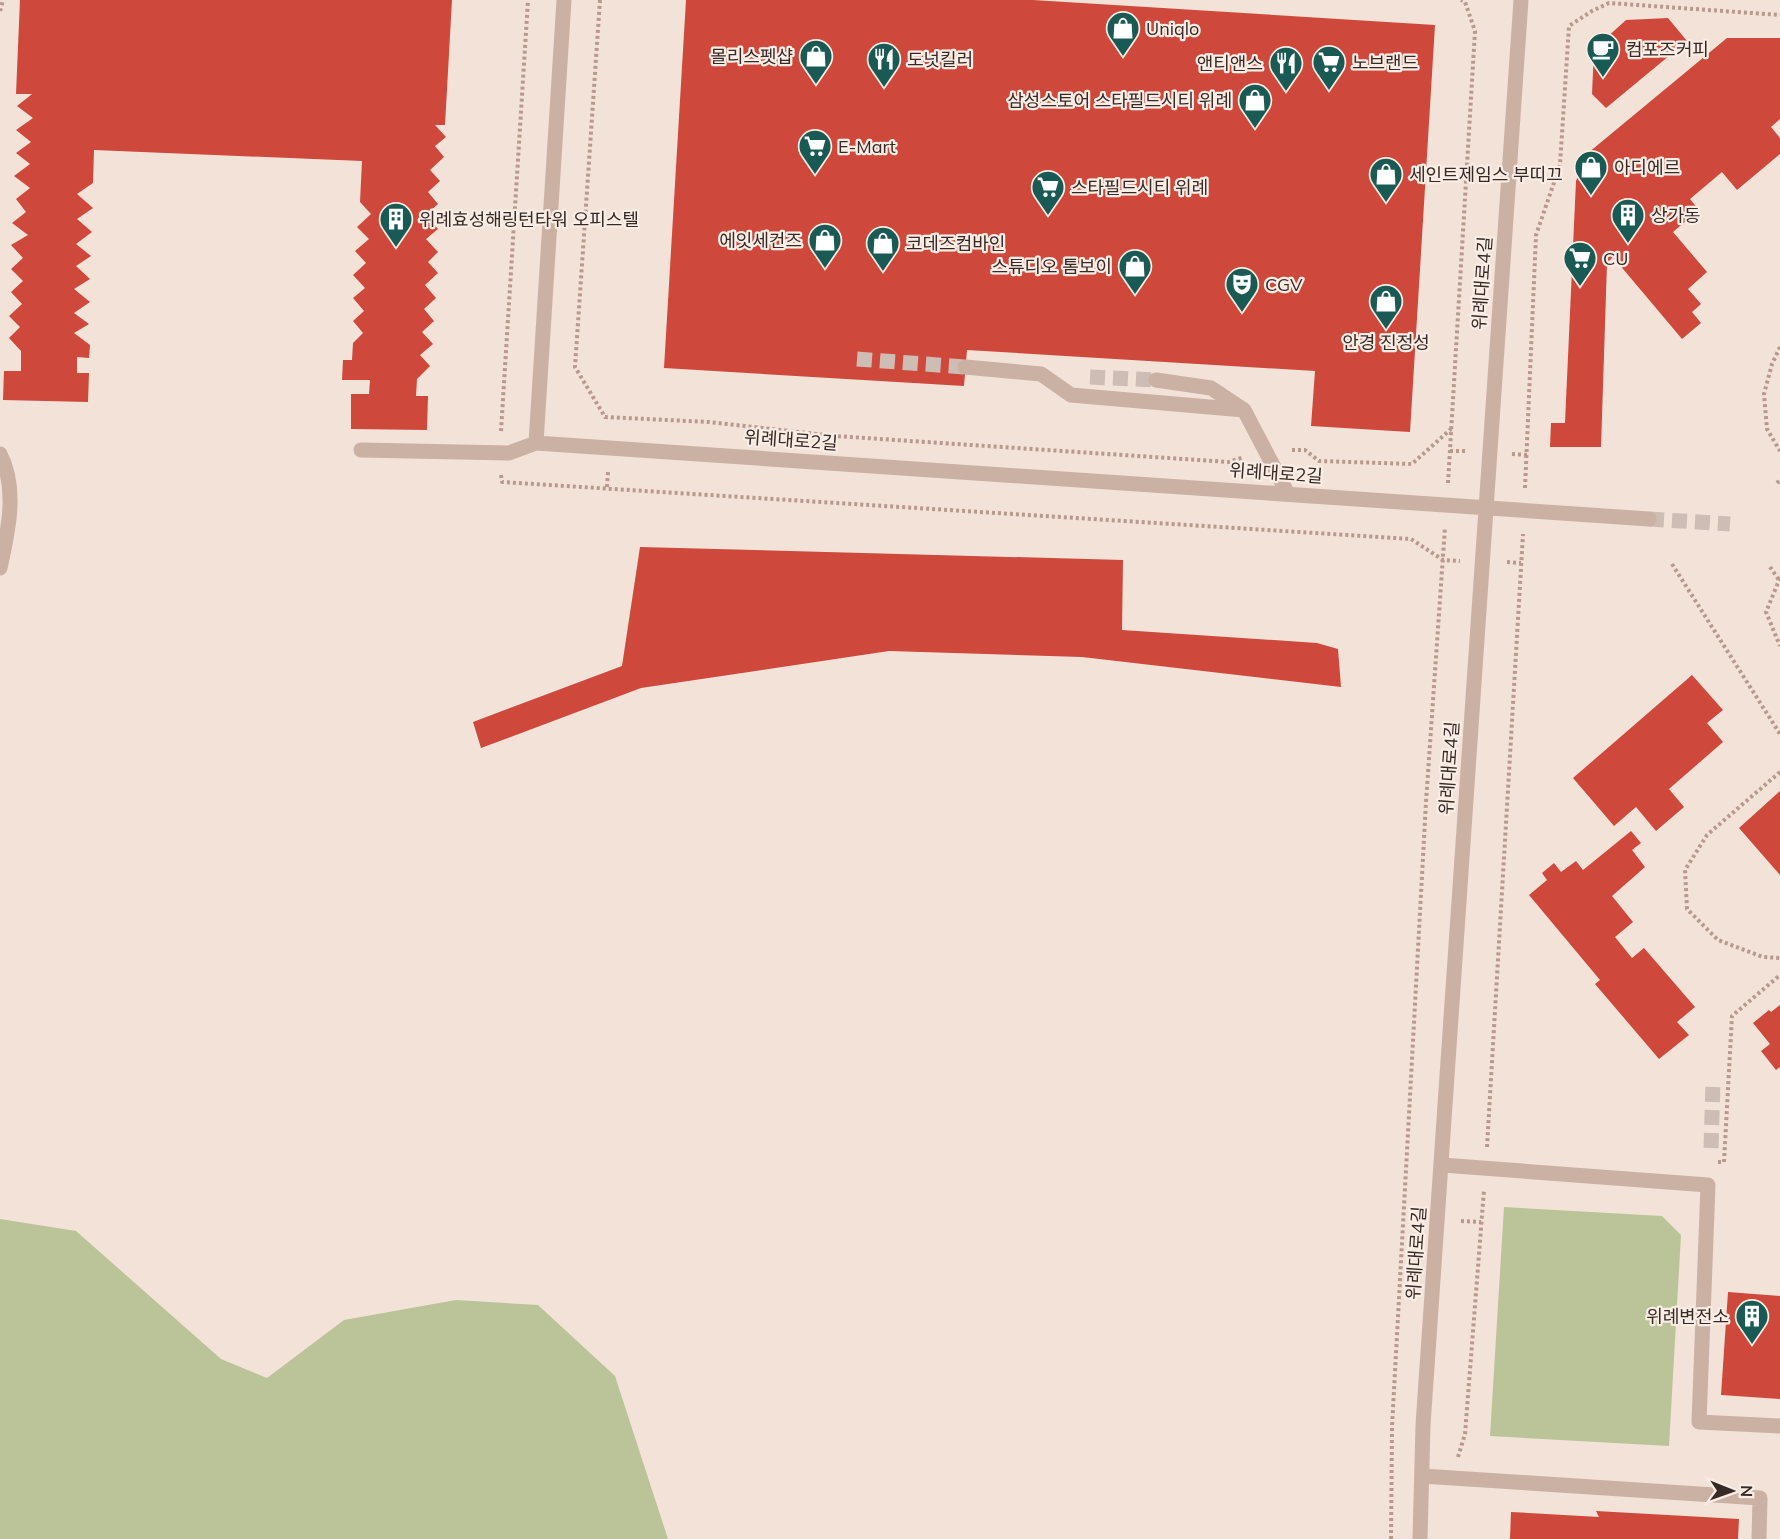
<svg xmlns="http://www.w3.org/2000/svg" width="1780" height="1539" viewBox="0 0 1780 1539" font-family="Mulish,'Noto Sans KR',sans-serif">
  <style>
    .green { fill: #bbc398 }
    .building { fill: #ce483b }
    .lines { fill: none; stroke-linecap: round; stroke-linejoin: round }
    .minor-tunnel { stroke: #cdbdb4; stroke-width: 15; stroke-dasharray: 15 8; stroke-linecap: butt }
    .path { stroke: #b7998e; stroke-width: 4; stroke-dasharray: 3 3; stroke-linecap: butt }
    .minor { stroke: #cbb0a4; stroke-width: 15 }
    .labels { text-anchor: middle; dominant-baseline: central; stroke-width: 4.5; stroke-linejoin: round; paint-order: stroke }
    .poi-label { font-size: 18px; fill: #362926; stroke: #faede5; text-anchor: start }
    .street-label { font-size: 18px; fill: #362926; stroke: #faede5 }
  </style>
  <rect width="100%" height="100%" fill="#f3e2d8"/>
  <!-- green -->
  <path class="green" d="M1504,1207L1662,1216L1681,1235L1669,1446L1490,1436Z
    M0,1219L76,1231L221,1359L267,1378L344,1320L456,1300L538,1305L615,1376L668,1539H0Z"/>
  <!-- building -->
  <path class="building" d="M20,0H452L445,125H435L446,137L435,146L444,157L430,170L440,181L428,192L438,204L426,215L438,229L426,239L438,252L428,262L438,273L425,285L436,298L424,309L434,321L422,332L433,344L420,355L430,366L417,379L416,396H428L427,430L351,429V394H369L370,380H342L343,360H352L353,343L363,333L353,321L364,311L353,298L365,288L353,275L366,263L355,251L369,239L357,227L371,214L360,202L362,161L94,150L93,183L77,194L93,208L77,219L92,232L76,244L91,256L76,266L90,279L74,289L90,302L74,313L89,324L74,333L90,345L89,358L77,357V373H89L88,402L3,400L4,371H21V351L9,338L20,327L9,316L22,304L11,292L23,281L11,269L23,258L11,245L28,235L12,223L26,212L16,199L30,188L14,176L30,164L16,153L31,142L16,130L33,118L17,106L32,94H16Z
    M686,0H1033L1435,25L1410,432L1311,426L1315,371L967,350L964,386L664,368Z
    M1668,18L1687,41L1606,108L1592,94L1594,49L1626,20Z
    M1727,38H1780V119L1771,127L1780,138V154L1737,190L1722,172L1690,199L1699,210L1673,232L1707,272L1688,289L1701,304L1692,312L1701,323L1682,339L1613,257L1607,263L1601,447H1550L1551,423H1565L1576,181L1588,153Z
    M640,547L1123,560L1122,630L1317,643L1338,649L1341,687L1082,657L889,651L641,688L481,748L473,722L622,666Z
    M1692,675L1723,710L1707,723L1723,742L1669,789L1684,807L1656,831L1636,807L1614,826L1573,778Z
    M1780,791V875L1739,828Z
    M1631,831L1641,843L1632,850L1645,867L1612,896L1633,922L1615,937L1632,958L1644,948L1695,1007L1677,1022L1689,1035L1659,1059L1595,984L1600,980L1529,895L1547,880L1542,873L1554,863L1561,872L1576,861L1583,870Z
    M1780,1005V1067L1776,1070L1761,1051L1770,1044L1753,1023L1769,1010L1771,1012Z
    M1728,1292L1780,1296V1399L1721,1395Z
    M1596,1511L1739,1519L1738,1539H1510L1511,1512L1599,1517Z"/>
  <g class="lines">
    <!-- minor-tunnel -->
    <path class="minor-tunnel" d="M857,359L965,367
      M1090,377L1156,380
      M1649,519L1730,524
      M1711,1148L1713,1082"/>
    <!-- path -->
    <path class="path" d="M600,0L575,367L605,417L709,422L835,436L1229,462L1244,457
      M0,11L3,0
      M1780,347L1772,364L1764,394L1767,429L1780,451
      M501,431L528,0
      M1292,450H1305L1319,461L1412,464L1451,429
      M1450,451H1466
      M1512,454L1527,455
      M501,475L502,482L1411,539L1443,560L1460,561
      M1448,483L1475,31L1465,2L1461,0
      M1777,483L1780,480
      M607,487L608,472
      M1525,488L1536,235L1560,165L1569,26L1592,11L1609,3L1780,15
      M1507,562L1521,563
      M1672,564L1780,734
      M1770,567L1779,580
      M1780,578L1766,612L1780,646
      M1780,772L1707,835L1685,870L1687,909L1718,940L1763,957L1780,958
      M1487,1147L1523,534
      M1718,1162H1724L1732,1016L1780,975
      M1461,1221L1481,1222
      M1458,1457L1465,1434L1484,1190
      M1391,1539L1392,1427L1426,802L1445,527"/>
    <!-- minor -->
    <path class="minor" d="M564,0L536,443L1649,519
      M965,367L1041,374L1071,395L1244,410
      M1156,380L1211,388L1244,410L1288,494
      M361,450L509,453L536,443
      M0,454C18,488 8,532 0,568
      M1442,1165L1708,1185L1699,1422L1780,1426
      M1422,1476L1760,1498L1759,1539
      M1420,1539L1423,1425L1521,0"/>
  </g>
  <!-- icons -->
  <defs>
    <symbol id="shop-pin" viewBox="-11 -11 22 30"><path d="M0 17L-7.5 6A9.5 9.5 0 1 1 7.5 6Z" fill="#195a54" stroke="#faede5"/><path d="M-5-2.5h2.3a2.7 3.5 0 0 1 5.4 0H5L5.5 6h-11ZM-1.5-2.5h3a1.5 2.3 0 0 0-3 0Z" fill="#fff"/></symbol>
    <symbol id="cafe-pin" viewBox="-11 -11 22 30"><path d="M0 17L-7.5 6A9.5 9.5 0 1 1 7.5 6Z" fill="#195a54" stroke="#faede5"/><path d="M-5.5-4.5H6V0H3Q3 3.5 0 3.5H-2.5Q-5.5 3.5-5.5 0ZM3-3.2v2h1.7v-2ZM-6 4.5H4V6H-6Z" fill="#fff"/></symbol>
    <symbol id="restaurant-pin" viewBox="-11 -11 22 30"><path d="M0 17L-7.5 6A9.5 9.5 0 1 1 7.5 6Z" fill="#195a54" stroke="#faede5"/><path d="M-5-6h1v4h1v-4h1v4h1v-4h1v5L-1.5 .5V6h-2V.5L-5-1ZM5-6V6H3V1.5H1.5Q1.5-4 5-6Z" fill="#fff"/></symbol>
    <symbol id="supermarket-pin" viewBox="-11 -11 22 30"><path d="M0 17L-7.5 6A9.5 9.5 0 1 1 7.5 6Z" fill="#195a54" stroke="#faede5"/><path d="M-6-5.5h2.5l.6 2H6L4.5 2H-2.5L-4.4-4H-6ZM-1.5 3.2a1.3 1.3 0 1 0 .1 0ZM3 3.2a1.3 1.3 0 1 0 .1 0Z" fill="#fff"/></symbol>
    <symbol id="building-pin" viewBox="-11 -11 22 30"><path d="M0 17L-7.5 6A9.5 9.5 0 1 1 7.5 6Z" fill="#195a54" stroke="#faede5"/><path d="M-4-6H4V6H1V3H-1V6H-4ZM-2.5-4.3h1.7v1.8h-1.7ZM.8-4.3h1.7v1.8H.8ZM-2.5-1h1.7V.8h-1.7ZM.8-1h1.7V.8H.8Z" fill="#fff"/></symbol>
    <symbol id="theatre-pin" viewBox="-11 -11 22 30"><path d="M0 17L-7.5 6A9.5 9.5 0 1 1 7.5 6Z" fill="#195a54" stroke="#faede5"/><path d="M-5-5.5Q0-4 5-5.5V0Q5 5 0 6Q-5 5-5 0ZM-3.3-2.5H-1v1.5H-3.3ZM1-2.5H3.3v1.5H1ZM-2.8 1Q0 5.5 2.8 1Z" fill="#fff"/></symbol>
  </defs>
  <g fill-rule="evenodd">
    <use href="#shop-pin" x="1104" y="9" width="38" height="52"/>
    <use href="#cafe-pin" x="1584" y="30" width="38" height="52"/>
    <use href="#shop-pin" x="797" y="37" width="38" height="52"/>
    <use href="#restaurant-pin" x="865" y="40" width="38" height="52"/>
    <use href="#supermarket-pin" x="1310" y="43" width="38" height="52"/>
    <use href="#restaurant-pin" x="1267" y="44" width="38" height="52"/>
    <use href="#shop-pin" x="1236" y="81" width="38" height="52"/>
    <use href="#supermarket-pin" x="796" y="127" width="38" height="52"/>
    <use href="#shop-pin" x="1572" y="148" width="38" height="52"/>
    <use href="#shop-pin" x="1367" y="155" width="38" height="52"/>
    <use href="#supermarket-pin" x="1029" y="168" width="38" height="52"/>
    <use href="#building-pin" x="1609" y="196" width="38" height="52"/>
    <use href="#building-pin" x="377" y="200" width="38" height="52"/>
    <use href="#shop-pin" x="806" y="221" width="38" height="52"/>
    <use href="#shop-pin" x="864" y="224" width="38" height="52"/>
    <use href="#supermarket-pin" x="1561" y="239" width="38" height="52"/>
    <use href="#shop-pin" x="1116" y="247" width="38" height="52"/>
    <use href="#theatre-pin" x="1223" y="265" width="38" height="52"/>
    <use href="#shop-pin" x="1367" y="282" width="38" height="52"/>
    <use href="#building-pin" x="1733" y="1297" width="38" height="52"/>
  </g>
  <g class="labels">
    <!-- poi labels -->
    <g class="poi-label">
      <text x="1146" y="28">Uniqlo</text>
      <text x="1626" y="49">컴포즈커피</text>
      <text x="793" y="56" text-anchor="end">몰리스펫샵</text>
      <text x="907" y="59">도넛킬러</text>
      <text x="1352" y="62">노브랜드</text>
      <text x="1263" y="63" text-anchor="end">앤티앤스</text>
      <text x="1232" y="100" text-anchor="end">삼성스토어 스타필드시티 위례</text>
      <text x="838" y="146">E-Mart</text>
      <text x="1614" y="167">아디에르</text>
      <text x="1409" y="174">세인트제임스 부띠끄</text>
      <text x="1071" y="187">스타필드시티 위례</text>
      <text x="1651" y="215">상가동</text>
      <text x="419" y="219">위례효성해링턴타워 오피스텔</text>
      <text x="802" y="240" text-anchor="end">에잇세컨즈</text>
      <text x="906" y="243">코데즈컴바인</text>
      <text x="1603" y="258">CU</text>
      <text x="1112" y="266" text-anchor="end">스튜디오 톰보이</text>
      <text x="1265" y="284">CGV</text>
      <text x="1386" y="342" text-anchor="middle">안경 진정성</text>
      <text x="1729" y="1316" text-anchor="end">위례변전소</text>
    </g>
    <!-- street labels -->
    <g class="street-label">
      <text transform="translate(1482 283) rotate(-86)">위례대로4길</text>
      <text transform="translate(791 440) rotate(4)">위례대로2길</text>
      <text transform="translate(1276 473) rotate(4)">위례대로2길</text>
      <text transform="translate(1449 768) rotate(-86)">위례대로4길</text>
      <text transform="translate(1416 1253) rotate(-86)">위례대로4길</text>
    </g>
  </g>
  <!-- north arrow -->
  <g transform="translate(1732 1491) rotate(91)" stroke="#faede5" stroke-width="4.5" paint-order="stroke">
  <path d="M0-4.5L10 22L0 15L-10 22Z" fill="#362926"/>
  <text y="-9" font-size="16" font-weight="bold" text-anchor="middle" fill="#362926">N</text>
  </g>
</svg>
